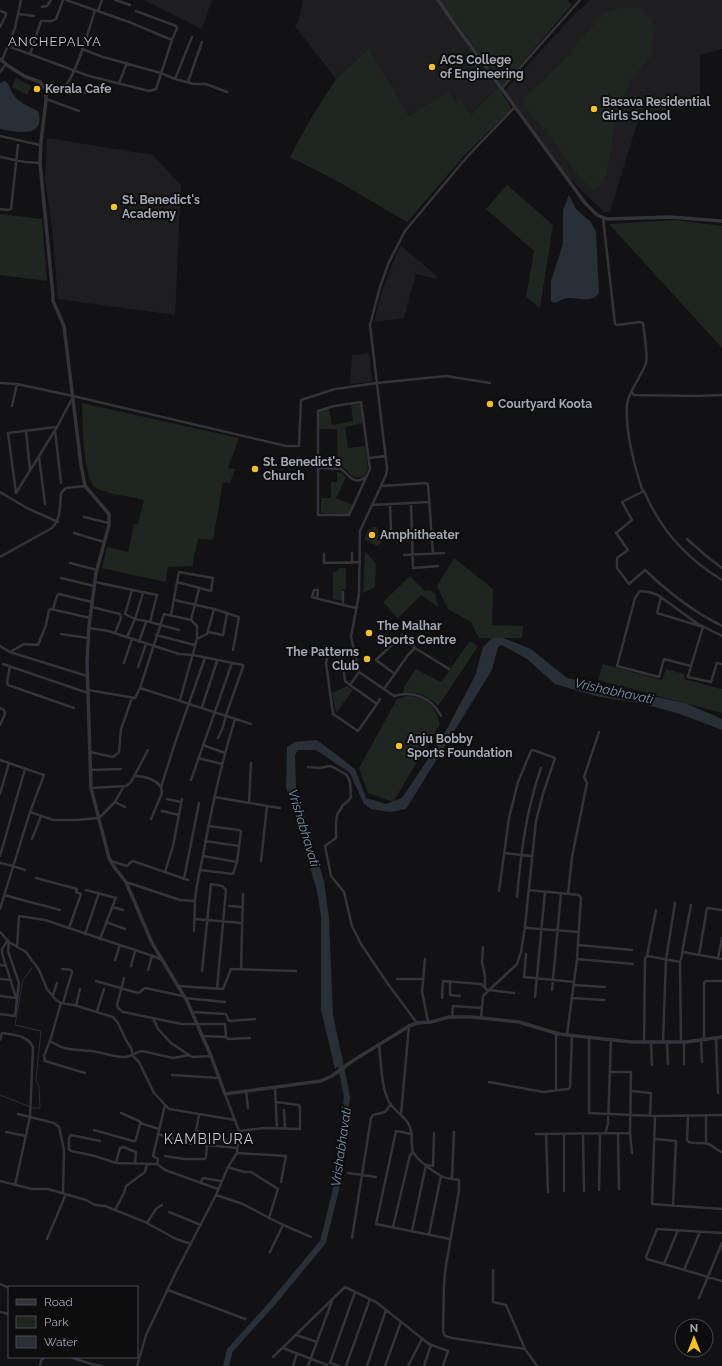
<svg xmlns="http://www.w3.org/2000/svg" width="722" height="1366" viewBox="0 0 722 1366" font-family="Raleway,sans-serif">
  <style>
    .built { fill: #1e1e20 }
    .green { fill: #1e261f }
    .water { fill: #282f37 }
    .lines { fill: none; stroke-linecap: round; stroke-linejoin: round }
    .stream { stroke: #282f37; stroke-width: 1 }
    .river { stroke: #282f37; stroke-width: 6 }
    .minor { stroke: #333339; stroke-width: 2.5 }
    .tertiary { stroke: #333339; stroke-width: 3.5 }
    .poi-dot { fill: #f5c028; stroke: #0d0d0e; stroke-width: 1.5 }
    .labels { text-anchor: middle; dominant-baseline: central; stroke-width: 4; stroke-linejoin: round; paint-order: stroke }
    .poi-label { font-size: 12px; font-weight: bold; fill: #a3a7b4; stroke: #0d0d0e; text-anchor: start }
    .neighbourhood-label { font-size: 13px; letter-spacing: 1px; fill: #c4c6d0; stroke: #0d0d0e }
    .water-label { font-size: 13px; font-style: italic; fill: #7992b1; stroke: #0d0d0e }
    .quarter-label { font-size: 14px; letter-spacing: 1px; fill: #c4c6d0; stroke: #0d0d0e }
  </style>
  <rect width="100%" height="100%" fill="#121214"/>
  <!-- built -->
  <path class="built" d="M144,0H212L202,29Z
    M303,0H436L498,87L471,115L460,100L456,103L448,91L409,116L369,48L336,79L294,25L298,22Z
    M590,0H722V49L700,55V105L640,114L610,212H604L569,178L505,90L579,9L580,10Z
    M47,138L153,155L181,185L175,315L58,299L52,229L45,179Z
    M400,245L437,276L436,279L416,274L404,318L374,322L383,288Z
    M369,353L372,382L350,384L352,355Z"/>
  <!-- green -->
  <path class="green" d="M440,0H567L572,5L502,86Z
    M619,8H641L656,26L649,59L631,80L621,103L614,129L606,176L595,189H592L580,178L551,138L524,106L523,99L558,66L604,13Z
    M369,48L409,116L448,91L456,103L460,99L471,115L498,87L512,109L465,155L407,222L339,182L290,157L311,118L336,79Z
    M16,78L31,86L27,95L12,87Z
    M507,185L553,225L540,308L526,297L534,251L486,209Z
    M0,214L42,219L47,281L0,275Z
    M675,220L722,226V348L609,224Z
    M82,403L239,438L228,468L235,469L230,483L223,482L213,540L198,539L192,566L168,567L166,582L102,568L107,547L128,552L134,524H138L144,500C130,496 111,495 98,489C82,483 83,419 82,403Z
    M360,404L363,423L345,427L348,448L365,446L368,468L365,475L357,478C348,476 348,467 338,466L337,429H319V412L329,409L332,425L353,421L351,405Z
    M337,472L342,473L346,478L336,498L353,505L349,514L321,513V498H331V482H337Z
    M373,527H377L381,543L377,546L364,539L368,530Z
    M365,551L376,564L375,587L363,593Z
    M454,558L493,589L492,625L523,626L522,638H479L471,622L448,609L437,586Z
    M339,568H346V589L342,590V601L333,599V572L338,571Z
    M410,576L425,591L430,590L435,594L438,607L421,595L398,618L383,602Z
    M470,641L478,646L438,706C428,695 417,691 403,693L404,687L416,669L441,682Z
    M603,664L662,680L666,669L684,674V679L721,689L722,688V713L598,680Z
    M347,686L353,690L336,713L332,693Z
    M407,696C424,696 437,707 440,724L393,802L368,793L359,768L397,699Z"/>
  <!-- water -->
  <path class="water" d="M5,81C10,84 10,90 13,94C19,103 30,107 38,111C47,139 16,132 0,129V83Z
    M569,195L576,209L591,222L596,232L599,293C591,304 579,297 567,298C563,299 559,301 555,303L551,301V281L563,244V210Z
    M492,638H503L531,649L567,678L685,703L722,719V730L680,714L640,703L600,697L555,684L527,659L502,645L498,647L492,670L406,809L390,812L371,809L364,804L350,773L316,750H298L295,755L296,787L324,881L329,918L333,1015L343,1062L335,1069L321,1010V916L317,891L286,787L287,747L295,742L317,740L355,769L366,798L386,804L402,798L442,738L475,676L483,647Z"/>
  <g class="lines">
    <!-- stream -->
    <path class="stream" d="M0,1095L33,1108H40L39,1087L36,1079L41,1031L15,1025L23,980L32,968"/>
    <!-- river -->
    <path class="river" d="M226,1366L230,1350L270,1306L323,1242L337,1185L347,1097L339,1057"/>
    <!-- minor -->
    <path class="minor" d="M66,0L129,22L172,40
      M115,0L130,5
      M42,7L47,6L51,0
      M0,11L6,13V15L0,27
      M98,11L102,0
      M19,14L34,16
      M8,46L89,76L149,91L156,89L172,40L177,28L176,26L136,11
      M82,49L103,57L161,73L175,79L194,84H206L227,92
      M30,54L41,21H52L56,19L63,0
      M2,60L15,28L21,0
      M0,72L6,64
      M175,79L192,37
      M188,82L202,42
      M119,83L127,63
      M65,85L85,93
      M501,89L580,0
      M46,92C51,91 57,91 62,89C75,81 90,26 95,10
      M46,99L79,111
      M0,136L40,145
      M0,157L25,162L40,163
      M0,209L8,210L11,209L18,145
      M603,218L615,324L617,325L640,322L643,323C644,332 648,356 646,363C642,376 629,390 627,404C625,433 634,465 643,492
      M0,383L17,384L73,396L286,446H299L301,400L335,389L377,383L446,376L490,383
      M632,393L634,395L696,396L722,395
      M361,402L370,469L349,515H318V411L334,406Z
      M12,406L17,384
      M55,430L61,483
      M26,431L30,470
      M39,457L45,504
      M369,458L386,456
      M318,468L341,469C350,475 353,487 367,476
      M382,486L426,483L428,484L433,554
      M0,492L27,508L58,522
      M16,493L57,427L73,397
      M16,493L8,433L56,427
      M411,503L413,568L438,566
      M390,504L391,531
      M372,505L429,502
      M84,517L109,523
      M74,533L104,542
      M687,539L705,555L722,568
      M352,553V563
      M324,554V563L360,562
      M404,555L444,553
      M0,557L52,528C61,518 60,506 61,493L66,488L85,486
      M70,563L97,570
      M61,578L94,586
      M722,580C687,559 660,529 644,491L622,502L632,520L616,533L628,550L617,558V568L629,584L645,570C669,593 692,611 722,626
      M95,582L157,595L150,622L179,630
      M143,593L135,619L150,622
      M661,597L657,613L703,627L691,666
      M317,598L318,590H314L312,597C327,601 342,605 357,608
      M174,600L214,609L239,617L233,650
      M343,605V592
      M92,607L120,614L121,618L115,633
      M53,609L57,596L59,594L92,602
      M171,615L177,582L211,591L213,578L179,572L177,582
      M89,628L108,631L179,654L193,655L243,665V667L226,715L223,727L218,738
      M208,632L223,635L227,614
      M61,634L88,638
      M156,635L195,645
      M722,636L698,624L680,611L658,595L649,592L640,591L635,598L617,666L659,677L664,659L691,666L688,677L711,682L717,663L722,664
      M127,637L135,619L125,614L132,590
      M197,639L207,634L214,609
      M139,642L146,622
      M0,646L10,652L87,676
      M10,652L24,644L38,645L46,625L49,610L51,609L90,618
      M124,663L132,639
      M3,664L88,693
      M10,666L7,682L8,685L74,708
      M138,667L146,644
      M395,674L376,660L402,635L415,648
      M350,685L377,704L358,731L333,714L326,663L328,654L342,658L345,681L350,685L359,672
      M140,688L251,724
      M384,689L408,655L415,648L449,669
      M88,690L135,698L140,688L164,614L191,620L199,589
      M180,700L197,639V626L191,620
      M377,704L380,699
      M202,707L217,661
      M0,708L4,710L5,714L0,725
      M441,716C432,698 414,690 394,696L359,672L351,637L359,594L360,531L386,475L387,468L370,325L380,287L389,262L405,231L466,158L515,107
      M203,745L225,753
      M90,752L113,757L119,752L121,729L132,698
      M198,758L222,764
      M0,760L44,775L30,812L0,909
      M308,767L320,768L329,766L333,767L347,775L350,782L351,797L348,801L343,805L337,815L336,822V838L325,846L331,876L344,892L352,926L361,944L388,984L417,1023
      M91,770L121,769
      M134,776C144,776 155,779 161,787
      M191,780L232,663
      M124,786L115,802L125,807
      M91,788L126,786L131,782L148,750
      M0,794L9,763
      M215,797L249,803L251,763
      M167,799L181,802
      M250,803L267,806L261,861
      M267,806L280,808
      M162,811L179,815
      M30,812L53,820H75L99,818L115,802
      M151,819L162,793L161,787L177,737L205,658
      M32,839L41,816
      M205,841L239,846
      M504,853L532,856
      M0,856L25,769
      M203,856L237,862
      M111,861L127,866L131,862L133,861L188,880
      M0,863L13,866L25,870
      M200,870L233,874L237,862L241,831L239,830L208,826
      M165,872L173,846L182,799
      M36,878L77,889L76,892L81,894L69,928
      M184,879L199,803
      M126,882L180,900L195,901C196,885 200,871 203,856C211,810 221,764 235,719
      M86,890L116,898
      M529,890L579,895L581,898L577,959L567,1035
      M499,891L509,818L518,782L531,751L533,750L555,758L543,794L536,821L525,926L527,928L579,932
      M568,894L572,857L587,783L584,777L599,732
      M4,895L60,910
      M517,897C521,852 526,811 541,768
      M229,906L242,907
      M112,907L123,910
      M195,919L242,923
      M106,922L125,929
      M194,931L195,901
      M0,932L9,942L26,952L39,970L47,989L56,1000L61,1003L74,1005L113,1017L118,1023L126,1040L131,1048L133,1056L139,1062L154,1093L169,1109L235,1120
      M85,934L99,893
      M100,939L115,900
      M578,945L632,950
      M17,947L19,916L45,920L156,957L163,961
      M483,947L482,962L485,976V986
      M682,953L691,905
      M526,954L524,977L574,982
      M699,955L707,908L722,910
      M647,956L656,910
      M718,958L722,938
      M425,959L422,991L428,1022
      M577,959L633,964
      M115,960L120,945
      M0,965L6,966
      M131,966L135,951
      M62,969L71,970L72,972L63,1003
      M241,969L243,894
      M148,970L152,956
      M202,971L211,884L222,886L226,890L217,989
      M124,978L117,1005L118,1008L123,1012L182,1024H225L226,1037L203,1036
      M0,979L11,980
      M397,979H423
      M96,981L138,993L140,992L145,988L183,996
      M450,981V995L460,996
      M574,985L605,987
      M178,986L223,989L231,969L296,971
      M489,990L514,993
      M552,990L561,893
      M53,995L57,983
      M0,996L16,998L2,953V949L8,940
      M535,997L545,892
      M185,998L225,1002
      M442,998L443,981L481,984L488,991
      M572,998L604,1000
      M61,1003L50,1041C67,1052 76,1049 93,1051C103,1053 114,1057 124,1057C132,1057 135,1052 142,1051L173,1058L189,1055
      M76,1006L80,989
      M97,1011L104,989
      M191,1012L226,1014L229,1021L255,1019
      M0,1014L15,1016L19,983L8,951L9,942
      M452,1017L453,1006L482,1008
      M153,1018L158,1029L171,1043L192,1057L211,1056
      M481,1018L483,996L517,964L521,952L525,927
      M556,1033V1090
      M226,1037L228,1039L250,1038
      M589,1037V1113L655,1116L652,1204L722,1209
      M716,1038L718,1093
      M704,1039V983L706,981H722
      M0,1040L2,1033C15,1035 27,1035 33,1047L30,1117L15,1185
      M701,1040L702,1062
      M50,1041L44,1056L45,1061L85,1073
      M644,1042L645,958L648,956L680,962
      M651,1042L652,1065
      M663,1042L666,960L675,903
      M667,1042L668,1064
      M681,1042L680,962L683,952L722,959
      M684,1042V1064
      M379,1044C381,1061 381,1087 389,1102C394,1111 405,1116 409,1125C414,1134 410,1144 413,1152C417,1160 434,1172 441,1176C446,1179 453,1179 459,1180V1191L446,1265L444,1284L443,1331L445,1336L452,1338L525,1349L537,1366
      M172,1075L219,1078
      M489,1082L543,1092L568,1089L570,1087L572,1035
      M275,1088L277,1128
      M246,1091L248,1108
      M631,1091L651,1093L650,1116
      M284,1110L285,1129
      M121,1113L139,1121L143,1124
      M18,1114L54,1123L59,1127L64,1150L63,1193
      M401,1114L409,1026
      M199,1115L196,1131L205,1133
      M655,1116L722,1115
      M688,1116L687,1140L689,1142C695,1144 702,1142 708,1144C714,1146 716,1150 722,1152
      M94,1130L133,1141H135L136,1139L140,1124H143L159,1129
      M239,1131L265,1128L300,1129V1107L299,1105L276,1102
      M6,1132L26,1136
      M630,1133L632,1153
      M158,1134L186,1143L237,1148
      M412,1134L396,1131L376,1224L450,1239
      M536,1134L630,1133L631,1072H610
      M546,1134L548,1192
      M564,1134V1191
      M583,1134L584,1191
      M605,1134L608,1124L611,1040
      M618,1134L619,1189
      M655,1139L676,1141L673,1206
      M100,1141L71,1135L69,1138V1149L71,1151L95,1156L116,1163L157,1164L158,1159L153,1156L165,1105
      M706,1143V1115
      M237,1153L286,1156L281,1182
      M165,1156L184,1159H205L206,1157L207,1146
      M116,1163L120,1148L123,1147L136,1152L135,1164
      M157,1164L165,1170L218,1189
      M228,1167L244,1172H251L278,1189L269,1218
      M348,1173L376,1177
      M452,1179L454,1132
      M0,1181L32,1189H48L86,1200L95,1205L105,1206L145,1222L176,1239L191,1244
      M200,1183L203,1178L221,1181
      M599,1190L600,1134
      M216,1195L243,1204L279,1223L311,1237
      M115,1210L124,1193L126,1186L145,1172L147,1164
      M169,1212L201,1225
      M147,1223L156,1209L162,1205
      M393,1227L410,1155L413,1152
      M412,1231L426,1165L433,1166L434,1133
      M722,1233L657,1229L646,1257L647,1259L722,1281
      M429,1234L441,1176
      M352,1238L371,1118L373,1115L385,1112L391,1104
      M47,1239L66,1194
      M270,1252L283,1225
      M664,1264L678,1230
      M493,1270V1302L506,1305L525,1349
      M684,1270L700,1232
      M0,1284L9,1288
      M168,1290L245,1319
      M699,1298L722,1243
      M0,1312L9,1314
      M296,1335L317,1342
      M283,1348L327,1365
      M70,1357L91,1364L102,1366
      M273,1357L345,1287L376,1302L429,1344L448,1351L443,1366
      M330,1363L355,1292
      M330,1363L339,1366
      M40,1366L41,1361L44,1357
      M137,1366L146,1335L177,1270L216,1195L228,1167L237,1153L239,1131L225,1094
      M293,1366L297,1353
      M308,1366L332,1301
      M346,1366L370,1299
      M367,1366L386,1310
      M385,1366L401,1322
      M408,1366L422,1339
      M424,1366L431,1345"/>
    <!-- tertiary -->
    <path class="tertiary" d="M438,0L456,26L585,203L597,215L607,219L670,217L722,221
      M0,59L7,65L24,76L40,82L46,90V100L41,142L40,163L53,295V301L64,326L81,465L85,486L109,514V525L96,573L89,626L87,662L91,788L109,858L115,868L126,882L152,943L187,1001L211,1056L225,1094L321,1081L332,1076L351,1062L409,1026L417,1023L431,1022L449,1017H472L519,1022L559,1034L631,1042H686L722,1037"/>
  </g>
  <!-- markers -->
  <g class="poi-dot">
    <circle cx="432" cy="67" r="4"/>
    <circle cx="37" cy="89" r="4"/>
    <circle cx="594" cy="109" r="4"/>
    <circle cx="114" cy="207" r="4"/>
    <circle cx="490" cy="404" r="4"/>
    <circle cx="255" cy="469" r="4"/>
    <circle cx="372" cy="535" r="4"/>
    <circle cx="369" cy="633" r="4"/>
    <circle cx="367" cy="659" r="4"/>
    <circle cx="399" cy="746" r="4"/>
  </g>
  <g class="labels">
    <!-- poi labels -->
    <g class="poi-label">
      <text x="440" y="60">ACS College<tspan x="440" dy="14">of Engineering</tspan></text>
      <text x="45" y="89">Kerala Cafe</text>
      <text x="602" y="102">Basava Residential<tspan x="602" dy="14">Girls School</tspan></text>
      <text x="122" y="200">St. Benedict's<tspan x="122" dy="14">Academy</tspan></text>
      <text x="498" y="404">Courtyard Koota</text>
      <text x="263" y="462">St. Benedict's<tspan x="263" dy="14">Church</tspan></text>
      <text x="380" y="535">Amphitheater</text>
      <text x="377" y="626">The Malhar<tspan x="377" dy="14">Sports Centre</tspan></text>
      <text x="359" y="652" text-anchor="end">The Patterns<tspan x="359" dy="14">Club</tspan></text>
      <text x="407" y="739">Anju Bobby<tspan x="407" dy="14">Sports Foundation</tspan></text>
    </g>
    <!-- neighbourhood labels -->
    <g class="neighbourhood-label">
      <text x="55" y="41">ANCHEPALYA</text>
    </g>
    <!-- water labels -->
    <g class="water-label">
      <text transform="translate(614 691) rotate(12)">Vrishabhavati</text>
      <text transform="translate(304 828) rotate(73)">Vrishabhavati</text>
      <text transform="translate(341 1147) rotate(-82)">Vrishabhavati</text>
    </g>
    <!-- quarter labels -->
    <g class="quarter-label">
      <text x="209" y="1139">KAMBIPURA</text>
    </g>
  </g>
  <!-- legend -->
  <rect x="8" y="1286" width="130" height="72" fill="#0d0d0e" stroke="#494b50"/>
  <rect x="16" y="1299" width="20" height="6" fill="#333339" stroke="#494b50"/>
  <text x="44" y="1306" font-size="12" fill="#a3a7b4">Road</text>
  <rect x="16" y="1316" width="20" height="12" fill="#1e261f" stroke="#494b50"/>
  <text x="44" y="1326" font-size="12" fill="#a3a7b4">Park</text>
  <rect x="16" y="1336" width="20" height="12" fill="#282f37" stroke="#494b50"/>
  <text x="44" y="1346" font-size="12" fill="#a3a7b4">Water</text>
  <!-- north arrow -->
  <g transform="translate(694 1338)"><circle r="19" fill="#0d0d0e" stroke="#494b50"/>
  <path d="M0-3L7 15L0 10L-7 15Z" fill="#f5c028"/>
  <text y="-6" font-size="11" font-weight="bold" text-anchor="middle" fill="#a3a7b4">N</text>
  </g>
</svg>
